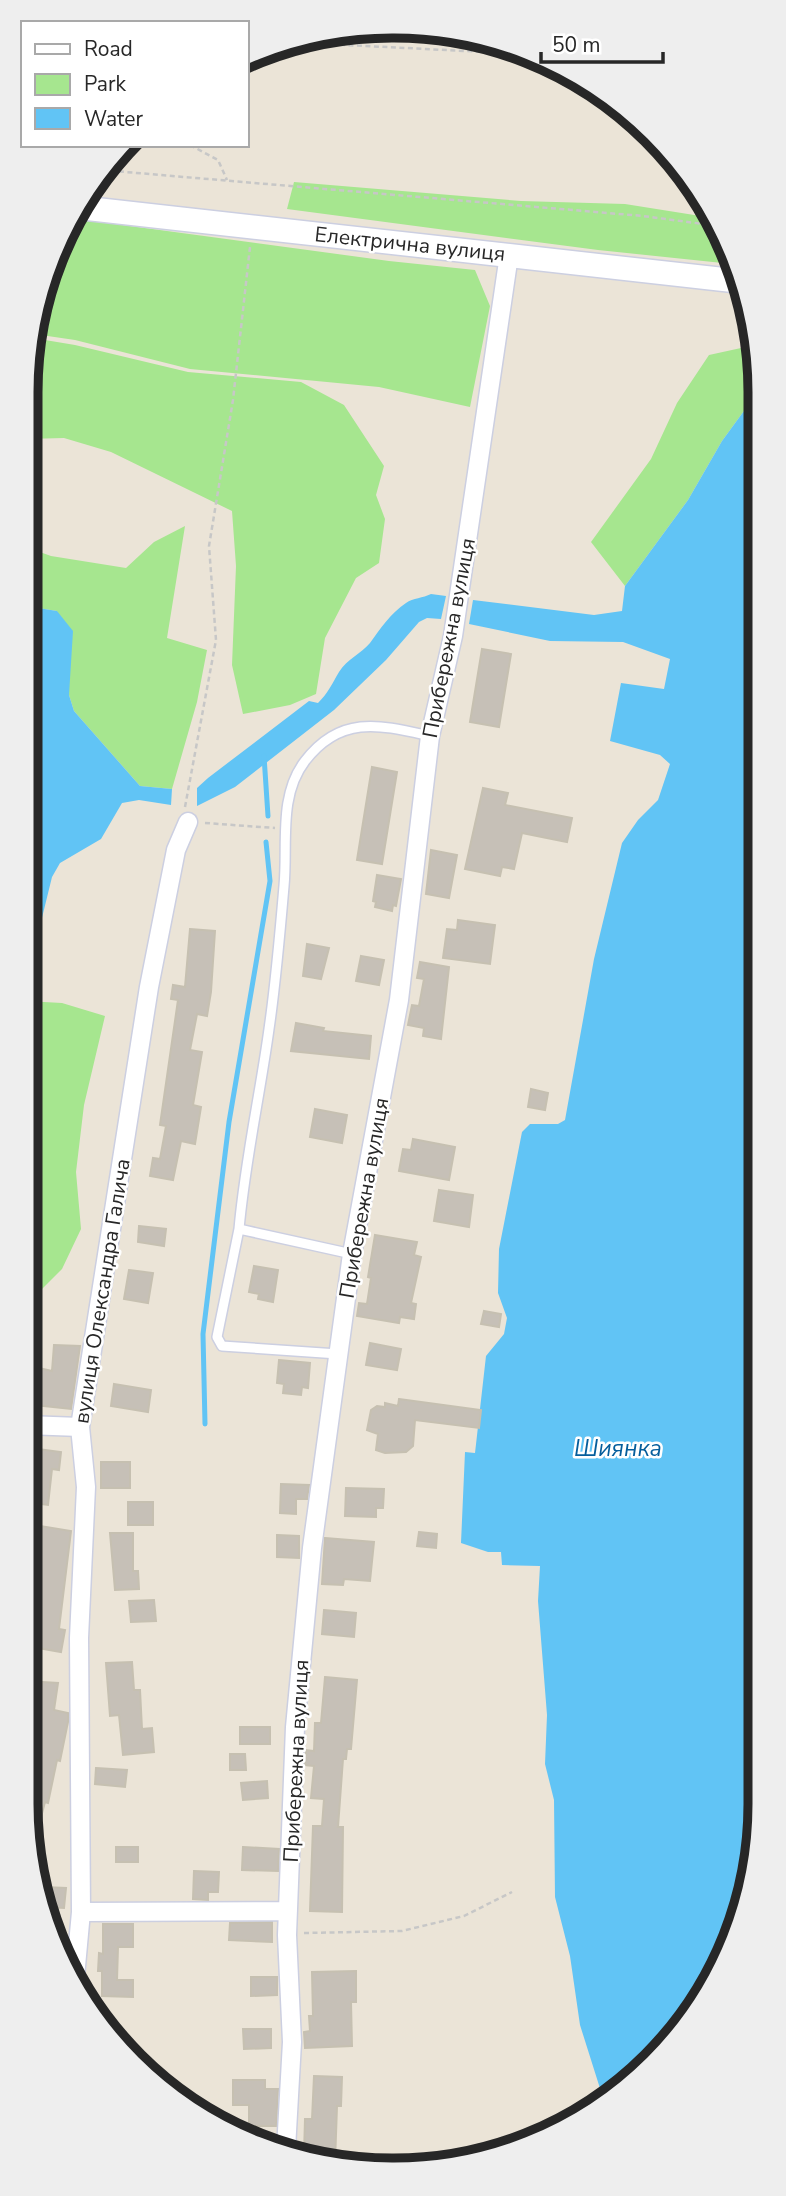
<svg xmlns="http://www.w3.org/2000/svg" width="786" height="2196" viewBox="0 0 786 2196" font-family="'Nunito Sans',sans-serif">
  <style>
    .green { fill: #a6e68f }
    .water { fill: #61c4f5 }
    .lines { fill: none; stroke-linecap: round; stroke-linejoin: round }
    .stream { stroke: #61c4f5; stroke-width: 5 }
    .building { fill: #c6c0b7; stroke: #c6c0b1; stroke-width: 2 }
    .service-casing { stroke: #cccfe1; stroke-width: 12 }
    .minor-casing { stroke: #cccfe1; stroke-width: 21 }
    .tertiary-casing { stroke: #cccfe1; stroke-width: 26 }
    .path { stroke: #c7c7c7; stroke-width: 2.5; stroke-dasharray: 5 3.5; stroke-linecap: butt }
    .service { stroke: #fff; stroke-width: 9 }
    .minor { stroke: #fff; stroke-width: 18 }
    .tertiary { stroke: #fff; stroke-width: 23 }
    .labels { text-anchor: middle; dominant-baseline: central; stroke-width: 5; stroke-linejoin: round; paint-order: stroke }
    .street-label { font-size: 21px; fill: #272727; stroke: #fff }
    .water-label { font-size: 23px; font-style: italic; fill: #055e9c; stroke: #fff }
    .rim { fill: none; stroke: #272727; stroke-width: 9 }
  </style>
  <rect width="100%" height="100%" fill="#ebe4d7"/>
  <!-- green -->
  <path class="green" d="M345,29L488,39L504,45L332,34Z
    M294,182L521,201L625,204L713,218L722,231L732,264L598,250L287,209Z
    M78,219L389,261L475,270L490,306L470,407L379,387L190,369L75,340L34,334L39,298Z
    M33,338L75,345L188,372L301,382L344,405L384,466L376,495L385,519L379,563L356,578L325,638L316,694L290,705L243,714L232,665L236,566L232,511L111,452L64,438L26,439V393Z
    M741,348L757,355V393L722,441L688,500L625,586L591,542L651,459L677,403L709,355Z
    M185,526L167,638L207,650L197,702L172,789L140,786L74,711L69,695V672L57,611L26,606V547L51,556L126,568L154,542Z
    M26,1001L62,1003L105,1016L84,1105L76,1172L81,1229L62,1269L37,1294L26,1289Z"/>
  <!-- water -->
  <path class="water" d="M757,393L760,1803L747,1898L698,2007L604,2101L580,2025L570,1956L555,1897L554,1800L545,1764L547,1715L538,1601L540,1566L502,1565L501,1552H488L461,1543L465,1452L475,1453L486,1356L504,1334L507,1318L498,1293L499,1249L522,1132L530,1124H558L565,1120L594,959L622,843L638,820L658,800L670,764L660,755L610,741L621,683L664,689L670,659L623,642L550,641L469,624L473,600L594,615L622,611L625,586L688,500L722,441Z
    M431,594L446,596L441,619L427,618L419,622L386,660L334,710L235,787L197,806V788L208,778L309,701L318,703C328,693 332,684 339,672C347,659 361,654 370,643C380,629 391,613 406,603C413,598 423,598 431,594Z
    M26,606L57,611L73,631L69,695L74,711L140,786L172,789L171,805L139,800L122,803L101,839L60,863L52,877L26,983Z"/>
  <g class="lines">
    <!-- stream -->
    <path class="stream" d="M264,756L268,816
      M205,1424L203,1334L229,1122L270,881L266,842"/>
  </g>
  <!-- building -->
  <path class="building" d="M482,649L511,654L499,727L470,722Z
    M372,767L397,772L382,864L357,860Z
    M483,788L508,793L505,805L572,818L567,842L522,833L514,869L502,867L500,876L465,869Z
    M431,850L457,855L449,898L426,894Z
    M377,875L401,879L396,906L393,905L392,911L375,907L376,902L373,901Z
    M458,920L495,925L490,964L443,958L447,929L457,930Z
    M190,929L215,931L211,992L207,1016L197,1014L190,1050L202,1052L193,1105L201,1107L195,1144L181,1141L173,1180L150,1176L153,1158L160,1159L166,1126L160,1125L178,1000L171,999L173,985L185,987Z
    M307,944L329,948L321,979L303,976Z
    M361,956L384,960L379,985L356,981Z
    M420,962L449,967L441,1039L423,1036L424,1028L408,1025L412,1005L419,1006L424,979L417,978Z
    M296,1023L324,1028L323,1031L371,1036L369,1059L291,1051Z
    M531,1089L548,1093L545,1110L528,1107Z
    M315,1109L347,1115L342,1143L310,1137Z
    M413,1139L455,1147L449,1180L399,1171L403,1149L411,1150Z
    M439,1190L473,1195L469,1227L434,1221Z
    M139,1226L166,1229L164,1246L138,1242Z
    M375,1235L417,1242L414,1255L421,1257L411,1303L416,1304L414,1319L400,1317L399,1323L357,1316L359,1303L367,1304L371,1278L368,1277Z
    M254,1266L278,1270L273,1302L258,1299L259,1294L249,1292Z
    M129,1270L153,1273L148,1303L124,1299Z
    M484,1311L501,1314L499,1327L481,1324Z
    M370,1343L401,1349L397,1370L366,1365Z
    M54,1345L80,1346L71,1409L35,1405L38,1382L26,1380V1365L52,1371Z
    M279,1360L310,1363L308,1388L302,1387L301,1395L283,1393L284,1384L277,1383Z
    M114,1384L151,1390L148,1412L111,1406Z
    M399,1399L481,1410L479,1428L415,1420L413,1446L406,1452L385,1453L376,1450L378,1434L367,1430L371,1410L377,1406L385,1407V1403L398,1406Z
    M38,1449L61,1452L59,1470L52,1469L48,1505L32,1503Z
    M101,1462H130V1488H101Z
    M281,1484L309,1485L307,1499H296V1514L280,1513Z
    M346,1488L384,1489L383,1508H376V1517L345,1516Z
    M128,1502H153V1525H128Z
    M34,1525L71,1531L59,1629L65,1630L61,1652L26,1646V1623L29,1624L39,1576L28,1574Z
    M419,1532L437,1534L436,1548L417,1546Z
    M110,1533H133V1571H138L139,1589L115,1590Z
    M277,1535L299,1536V1558L277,1557Z
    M325,1538L374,1542L370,1581L344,1579L343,1585L322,1584Z
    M154,1600L156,1621L131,1622L129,1601Z
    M324,1610L356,1613L354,1637L322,1634Z
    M132,1662L134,1690H140L142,1729L152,1728L154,1752L123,1755L119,1715L110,1716L106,1663Z
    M325,1677L357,1680L351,1749H347L346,1759H343L338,1827H343L342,1912L310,1911L313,1826H322L324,1799L311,1798L314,1766L305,1765L306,1750L314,1751L315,1723H321Z
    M42,1682L58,1683L54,1710L68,1713V1722L60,1761L57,1760L48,1803L45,1802L34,1844L26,1803V1775L31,1776L38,1734L27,1732L33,1705L39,1706Z
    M240,1727H270V1744H240Z
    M230,1754H245L246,1770H230Z
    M96,1768L127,1770L125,1787L95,1784Z
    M267,1781L268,1798L243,1800L241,1783Z
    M116,1847H138V1862H116Z
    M243,1847L279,1849L278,1871L242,1870Z
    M194,1871L219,1872L218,1892H208V1900L193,1899Z
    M43,1887L66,1888L64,1908L47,1907Z
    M272,1922V1942L229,1940L230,1923Z
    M103,1924H133V1947H118L117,1980H133V1997L102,1996V1971H98L99,1953L103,1954Z
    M356,1971V2002H351L352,2046L305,2048L304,2032L310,2031L309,2016H313L312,1972Z
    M251,1977H277V1995L251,1996Z
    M243,2029H271V2048L244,2049Z
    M314,2076L342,2077L341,2106H337L335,2163L304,2154L305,2119H312Z
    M233,2080H265V2089H278L276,2126H249V2105H233Z"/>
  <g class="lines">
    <defs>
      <path id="service" d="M239,1229L217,1337L222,1346L338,1354
        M352,1254L239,1229C245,1161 260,1095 269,1029C276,981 280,933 284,886C288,845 278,796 305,761C341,714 381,725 430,736"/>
      <path id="minor" d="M26,1425L80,1427
        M81,1912L288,1911
        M75,1977L81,1912L79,1638L86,1487L80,1427L149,987L176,850L188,822
        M286,2149L292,2042L287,1935L295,1727L312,1548L352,1254L399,1000L430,736L453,636L509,255"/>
      <path id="tertiary" d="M83,208L737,281"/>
    </defs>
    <!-- service casing -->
    <use href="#service" class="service-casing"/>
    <!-- minor casing -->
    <use href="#minor" class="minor-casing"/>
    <!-- tertiary casing -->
    <use href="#tertiary" class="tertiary-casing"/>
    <!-- path -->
    <path class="path" d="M306,43L525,54
      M190,145L218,160L227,180
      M102,170L643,216L718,226
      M185,807L216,640L209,546L233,400L250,247
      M205,823L275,828
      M304,1933L402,1931L464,1916L512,1892"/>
    <!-- service -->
    <use href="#service" class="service"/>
    <!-- minor -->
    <use href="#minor" class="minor"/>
    <!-- tertiary -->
    <use href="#tertiary" class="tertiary"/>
  </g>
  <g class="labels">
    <!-- street labels -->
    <g class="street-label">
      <text transform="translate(410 244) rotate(6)">Електрична вулиця</text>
      <text transform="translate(449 638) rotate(-79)">Прибережна вулиця</text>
      <text transform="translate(364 1198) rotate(-80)">Прибережна вулиця</text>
      <text transform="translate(102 1291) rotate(-81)">вулиця Олександра Галича</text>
      <text transform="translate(296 1761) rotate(-87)">Прибережна вулиця</text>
    </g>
    <!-- water labels -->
    <g class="water-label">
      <text x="618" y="1448">Шиянка</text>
    </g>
  </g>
  <!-- crop -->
  <path d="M0 0H786V2196H0ZM392 38H394A354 354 0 0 1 748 392V1804A354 354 0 0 1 394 2158H392A354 354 0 0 1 38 1804V392A354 354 0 0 1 392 38Z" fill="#eee" fill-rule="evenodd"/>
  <path class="rim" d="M392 38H394A354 354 0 0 1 748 392V1804A354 354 0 0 1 394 2158H392A354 354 0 0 1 38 1804V392A354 354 0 0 1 392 38Z"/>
  <!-- legend -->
  <rect x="21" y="21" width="228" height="126" fill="#ffffff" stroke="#a9a9a9" stroke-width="2"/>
  <rect x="35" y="44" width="35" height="10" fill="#ffffff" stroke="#a9a9a9" stroke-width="2"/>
  <text x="84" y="56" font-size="21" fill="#272727">Road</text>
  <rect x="35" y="74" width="35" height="21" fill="#a6e68f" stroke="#a9a9a9" stroke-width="2"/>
  <text x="84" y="91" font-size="21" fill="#272727">Park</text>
  <rect x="35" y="108" width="35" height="21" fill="#61c4f5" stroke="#a9a9a9" stroke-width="2"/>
  <text x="84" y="126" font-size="21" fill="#272727">Water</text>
  <!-- scale -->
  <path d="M541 52v10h122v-10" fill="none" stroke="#272727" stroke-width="3.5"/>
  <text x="552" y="52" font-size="21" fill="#272727" stroke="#ffffff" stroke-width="5" paint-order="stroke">50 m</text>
</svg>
